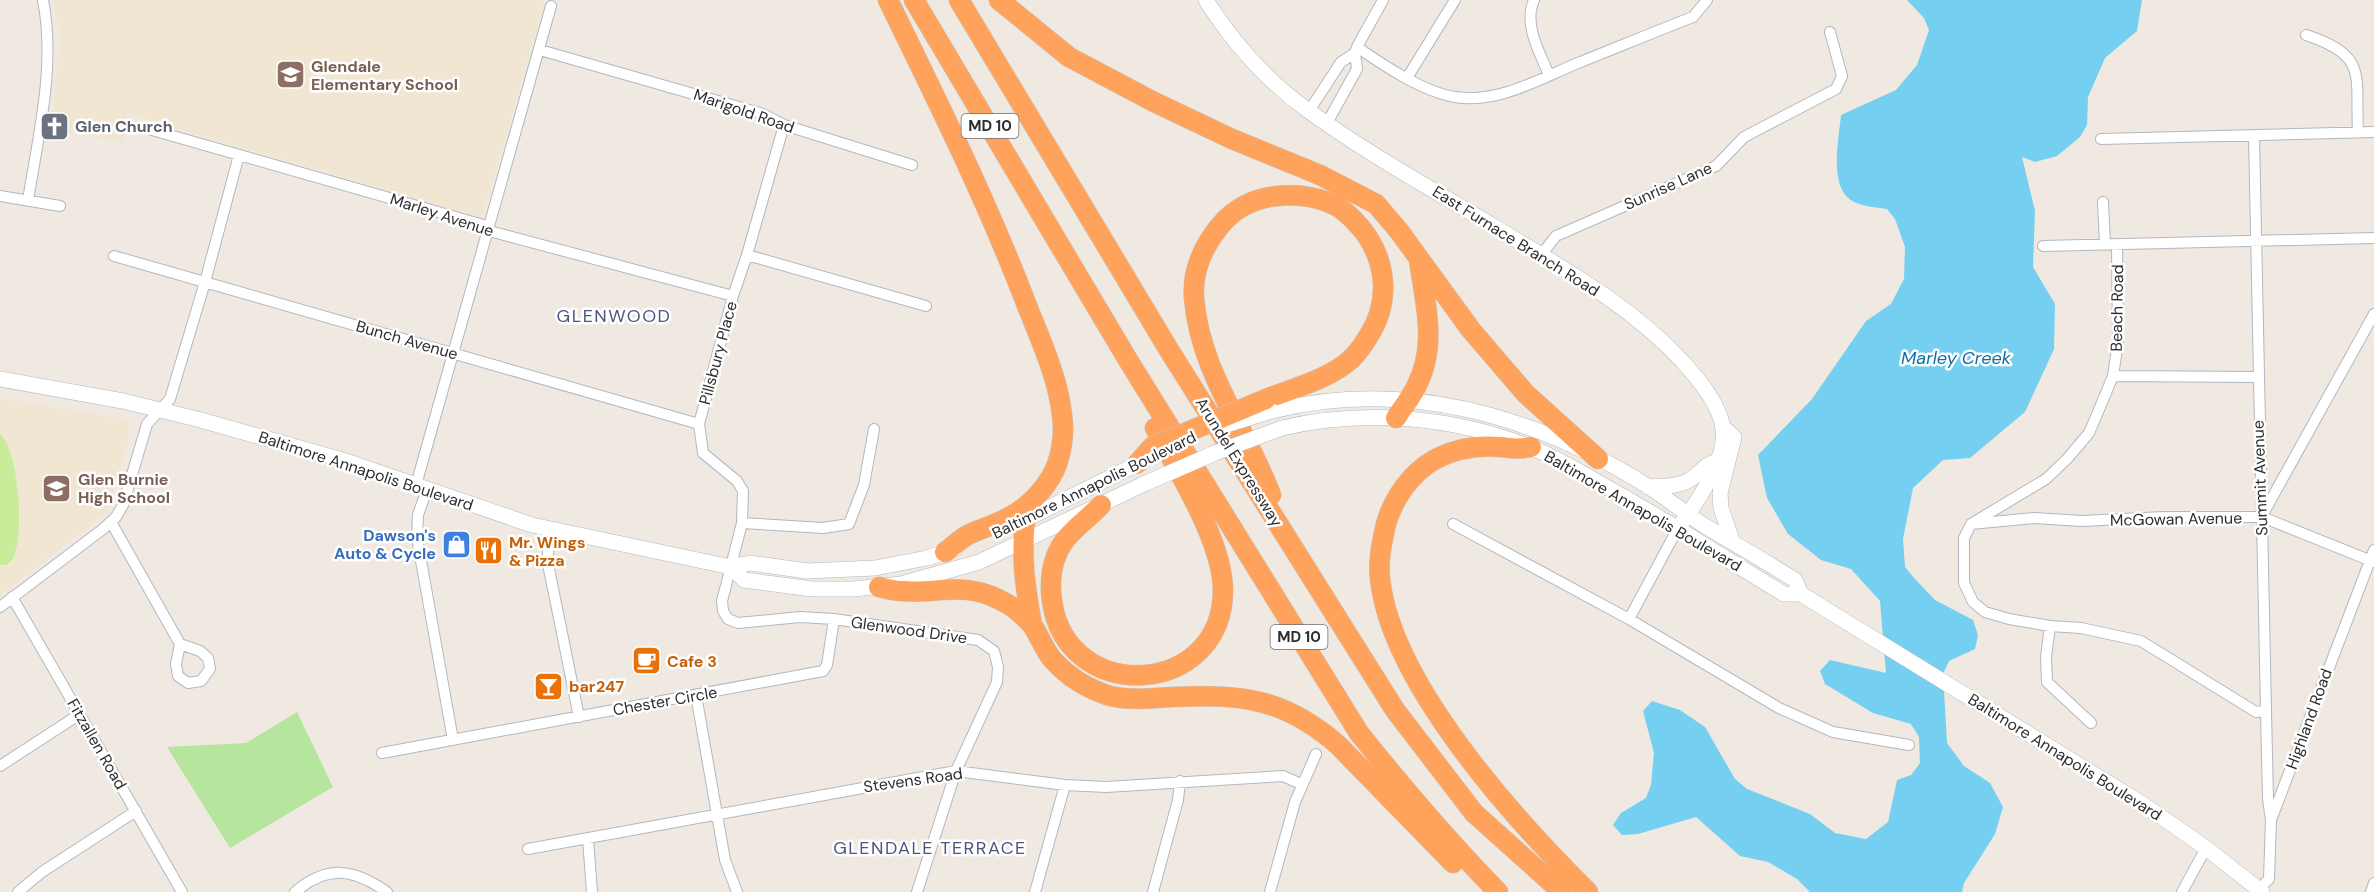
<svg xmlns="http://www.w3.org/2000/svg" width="2374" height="892" viewBox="0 0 2374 892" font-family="'DM Sans',sans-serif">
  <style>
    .education { fill: #f0e6d1 }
    .green { fill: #b6e59e }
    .pitch { fill: #c9ec9a }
    .water { fill: #75cff0 }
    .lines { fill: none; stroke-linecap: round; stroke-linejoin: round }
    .street-casing { stroke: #b4b7c1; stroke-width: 12 }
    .secondary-casing { stroke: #b4b7c1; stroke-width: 16 }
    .highway-casing { stroke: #c9c9c9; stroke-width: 21 }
    .street { stroke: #fff; stroke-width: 10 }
    .secondary { stroke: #fff; stroke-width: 15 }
    .highway { stroke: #ffa35c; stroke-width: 20 }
    .secondary-bridge-casing { stroke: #b4b7c1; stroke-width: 16; stroke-linecap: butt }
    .highway-bridge-casing { stroke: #c9c9c9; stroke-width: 21; stroke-linecap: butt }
    .secondary-bridge { stroke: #fff; stroke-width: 15 }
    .highway-bridge { stroke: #ffa35c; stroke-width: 20 }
    .labels { text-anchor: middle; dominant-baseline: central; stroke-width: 5; stroke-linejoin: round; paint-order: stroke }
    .shield { fill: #fff; stroke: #6d6d6d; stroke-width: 1.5 }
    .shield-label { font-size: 15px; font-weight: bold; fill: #2e2e2e }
    .education-label { font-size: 16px; font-weight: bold; fill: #785e54; stroke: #fff; text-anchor: start }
    .street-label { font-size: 16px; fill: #2e2e2e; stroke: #fff }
    .worship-label { font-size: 16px; font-weight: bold; fill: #5b616d; stroke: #fff; text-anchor: start }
    .shop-label { font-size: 16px; font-weight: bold; fill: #366cbe; stroke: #fff; text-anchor: end }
    .food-label { font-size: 16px; font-weight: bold; fill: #c56008; stroke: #fff; text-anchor: start }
    .neighbourhood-label { font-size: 18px; letter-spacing: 1.5px; fill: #4d5680; stroke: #fff }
    .water-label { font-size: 18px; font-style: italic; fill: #0d6fa3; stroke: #fff }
  </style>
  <rect width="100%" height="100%" fill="#efe9e1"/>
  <!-- education -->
  <path class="education" d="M53,0H545L482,218L127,114L124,142L52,130L59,36Z
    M0,398L119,418L129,424V436L109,506L103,515L0,596Z"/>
  <!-- green -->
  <path class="green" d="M297,712L333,787L230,848L167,747L246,743Z"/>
  <!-- pitch -->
  <path class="pitch" d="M0,434C19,447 27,551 9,563C6,565 4,565 0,565Z"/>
  <!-- water -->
  <path class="water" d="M1907,0H2142L2137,31L2105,58L2088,97L2087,125L2080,137L2057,156L2035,162L2022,157L2035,211L2033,267L2055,304L2054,349L2025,412L1970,458L1943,460L1913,488L1903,539L1905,567L1914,578L1935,600L1973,620L1978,635L1975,649L1949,661L1943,674L1947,743L1964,766L1990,783L2003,807L1995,834L1964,883L1962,892H1810L1797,879L1768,862L1740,856L1696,817L1638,834L1622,835L1613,825L1621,813L1646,798L1651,785L1654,753L1643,711L1652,701L1680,710L1705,727L1735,779L1747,789L1810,814L1835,833L1866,839L1888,822L1897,780L1911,775L1920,763L1919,737L1911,724L1873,713L1825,684L1820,671L1830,660L1886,673L1880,601L1851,569L1821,560L1788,534L1767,498L1758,455L1812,399L1866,321L1891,304L1904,279L1905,247L1895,219L1887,209C1874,207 1856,206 1847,197C1830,180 1839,137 1841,115L1896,90L1917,65L1929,30L1924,18Z"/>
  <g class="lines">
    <defs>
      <path id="street" d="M1534,0C1523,25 1540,53 1549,75
        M2306,35C2369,56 2355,75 2358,132
        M1357,47C1383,65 1423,92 1455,97C1498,104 1539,79 1578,63C1616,48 1654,32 1693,17L1707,0
        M540,50L763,114L784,125L912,165
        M1407,78L1455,0
        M1309,111L1341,62L1355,53
        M1327,123L1357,69L1355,53L1357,47L1383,0
        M784,125L747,255L733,296L699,424L703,453L737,481L743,491L742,523L722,601L723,611L728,619L738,623L800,617L834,619L978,640L994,651L998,667L997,682L956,771L917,892
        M152,130L487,226L493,232L733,296
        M2254,136L2266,711L2268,799L2271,820
        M2101,139L2374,132
        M0,196L60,206
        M28,201C38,135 56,67 43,0
        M2103,202L2105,243
        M2117,244L2118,342L2113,376L2098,412L2089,433L2067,459L2046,479L1971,524L1964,538V583L1973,602L1985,612L2009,619L2050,626L2081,628L2141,641L2256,712L2266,711
        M2043,246L2374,238
        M747,255L926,306
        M1541,255L1556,236L1716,166L1744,137L1836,89L1842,76L1830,32
        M114,256L699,424
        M2113,376L2257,377
        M416,485L551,6
        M427,489L418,515L417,538L453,740
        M2263,514L2374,314
        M111,522L180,644L176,664L178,676L188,683L201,681L210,669L208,658L200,651L180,644
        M742,523L823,528L849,524L864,485L874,429
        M1453,524L1629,619L1779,708L1833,732L1909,745
        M1971,524L2034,518L2082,521L2164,517H2262L2374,562
        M552,530L548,545V564L579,717
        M12,597L182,892
        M0,607L103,529L116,517L123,505L147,424L170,399L205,282L239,155
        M1629,619L1678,528
        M2050,626L2046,657L2047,682L2091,723
        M696,695L725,860L737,892
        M382,753L823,671L827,665L834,619
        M0,766L80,714
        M588,839L592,892
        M528,849L956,771L1065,785L1106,787L1283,776L1301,784
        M2259,889L2269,879L2271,820L2374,550
        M18,892L42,872L136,811
        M295,892C327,865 353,868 387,892
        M1035,892L1065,785
        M1153,892L1178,800L1180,781
        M1270,892L1295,802L1316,754
        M2182,892L2206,848
        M2371,892L2374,883"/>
      <path id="secondary" d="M1206,0C1233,43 1265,79 1306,109C1366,153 1432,189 1495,227C1562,268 1629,304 1683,362C1699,380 1718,402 1723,427C1728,458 1696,504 1678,528
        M0,379L123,401L197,419L346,461L532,525L731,567L750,563L807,571L875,568L927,558L955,549
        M1272,411C1405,378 1535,415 1649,487C1668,499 1686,514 1705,526C1735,544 1765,561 1795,580L1801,594
        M1722,426L1734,437L1720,493L1721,508L1732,540
        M1282,428C1364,409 1454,416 1532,448C1556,457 1578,471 1601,484C1663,518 1723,557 1784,594H1801L2144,805L2206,848L2262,892
        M1648,487C1662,486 1679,487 1691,479C1701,472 1705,464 1718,461
        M1016,524L1137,464
        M731,567L744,580L812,589H854L901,584L979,562L1146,483"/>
      <path id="highway" d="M888,0C937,100 986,199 1026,303C1040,339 1058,377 1062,415C1065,435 1061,460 1051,477C1036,501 1018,515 992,525C983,529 971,532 963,538C957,542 951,548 945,552
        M914,0L1128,360L1359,733C1403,788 1449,842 1498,892
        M959,0L1169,350L1395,710L1474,813L1562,892
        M999,0L1069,57L1154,102L1232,139L1320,175L1376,204L1399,231L1471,330L1526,394L1598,459
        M1266,399C1291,389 1323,381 1345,364C1354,358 1362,347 1368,337C1391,302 1387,260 1361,228C1352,218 1343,208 1330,203C1313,196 1295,194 1277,196C1254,198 1233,209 1219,227C1203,247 1192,271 1194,298C1200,372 1246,428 1271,495
        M1396,418C1402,408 1411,398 1416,387C1438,345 1425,304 1419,260
        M1531,447C1516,450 1513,448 1500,447C1477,445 1454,449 1434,460C1411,473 1393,499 1386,524C1382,542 1378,559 1380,578C1390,682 1516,821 1588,892
        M1101,505C1090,517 1075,527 1065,540C1052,557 1049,580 1052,601C1067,706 1222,697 1223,591C1223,541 1178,472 1155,428
        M1025,519C1021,561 1025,585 1032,625
        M879,587C887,589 894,591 902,591C938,594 963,581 1000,600C1011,605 1024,616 1032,625C1040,636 1044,650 1053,660C1069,678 1088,689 1110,696C1131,701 1152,698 1173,697C1242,694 1284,698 1338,745L1453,863"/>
    </defs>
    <!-- street casing -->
    <use href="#street" class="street-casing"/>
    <!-- secondary casing -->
    <use href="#secondary" class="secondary-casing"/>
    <!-- highway casing -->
    <use href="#highway" class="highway-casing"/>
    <!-- street -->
    <use href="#street" class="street"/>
    <!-- secondary -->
    <use href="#secondary" class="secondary"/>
    <!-- highway -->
    <use href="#highway" class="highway"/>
    <defs>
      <path id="secondary-bridge" d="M1226,425L1272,411
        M1146,483L1215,453L1282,428"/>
      <path id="highway-bridge" d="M1137,464L1152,447L1266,399"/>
    </defs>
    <!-- secondary-bridge casing -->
    <use href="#secondary-bridge" class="secondary-bridge-casing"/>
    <!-- highway-bridge casing -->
    <use href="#highway-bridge" class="highway-bridge-casing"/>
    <!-- secondary-bridge -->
    <use href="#secondary-bridge" class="secondary-bridge"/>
    <!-- highway-bridge -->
    <use href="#highway-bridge" class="highway-bridge"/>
  </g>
  <!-- icons -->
  <defs>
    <symbol id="school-square" viewBox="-11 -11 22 22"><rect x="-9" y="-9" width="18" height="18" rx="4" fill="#8d6e63" stroke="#fff"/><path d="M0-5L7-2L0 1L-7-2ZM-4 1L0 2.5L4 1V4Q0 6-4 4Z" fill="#fff"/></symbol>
    <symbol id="church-square" viewBox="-11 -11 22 22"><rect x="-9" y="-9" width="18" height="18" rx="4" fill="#6b7280" stroke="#fff"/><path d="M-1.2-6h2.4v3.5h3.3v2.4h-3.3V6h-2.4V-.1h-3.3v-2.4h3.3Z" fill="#fff"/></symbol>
    <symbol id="shop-square" viewBox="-11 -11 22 22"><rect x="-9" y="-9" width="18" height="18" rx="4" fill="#3f7fe0" stroke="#fff"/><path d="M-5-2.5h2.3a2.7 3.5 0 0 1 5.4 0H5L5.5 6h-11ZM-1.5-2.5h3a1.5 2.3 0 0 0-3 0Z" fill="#fff"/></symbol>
    <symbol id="restaurant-square" viewBox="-11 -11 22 22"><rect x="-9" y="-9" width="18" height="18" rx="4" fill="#e8710a" stroke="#fff"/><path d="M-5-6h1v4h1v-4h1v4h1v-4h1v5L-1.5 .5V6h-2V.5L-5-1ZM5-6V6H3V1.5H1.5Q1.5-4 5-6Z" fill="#fff"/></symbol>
    <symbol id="cafe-square" viewBox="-11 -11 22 22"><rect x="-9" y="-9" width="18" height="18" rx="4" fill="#e8710a" stroke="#fff"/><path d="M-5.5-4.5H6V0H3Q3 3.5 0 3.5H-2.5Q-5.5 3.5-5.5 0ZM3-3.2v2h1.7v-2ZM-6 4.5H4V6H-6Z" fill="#fff"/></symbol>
    <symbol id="bar-square" viewBox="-11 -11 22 22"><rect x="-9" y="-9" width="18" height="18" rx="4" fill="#e8710a" stroke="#fff"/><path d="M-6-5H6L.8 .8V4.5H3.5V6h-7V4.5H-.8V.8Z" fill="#fff"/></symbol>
  </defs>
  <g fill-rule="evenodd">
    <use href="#school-square" x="274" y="58" width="33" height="33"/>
    <use href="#church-square" x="38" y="110" width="33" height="33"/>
    <use href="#school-square" x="40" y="472" width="33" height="33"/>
    <use href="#shop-square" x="440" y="528" width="33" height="33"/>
    <use href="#restaurant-square" x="472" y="534" width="33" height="33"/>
    <use href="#cafe-square" x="630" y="644" width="33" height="33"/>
    <use href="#bar-square" x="532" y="670" width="33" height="33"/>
  </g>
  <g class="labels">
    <!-- shield labels -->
    <g class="shield">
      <rect x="961.5" y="114" width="57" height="24" rx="4.5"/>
      <rect x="1270.5" y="625" width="57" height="24" rx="4.5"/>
    </g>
    <g class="shield-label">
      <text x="990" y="126">MD 10</text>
      <text x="1299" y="637">MD 10</text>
    </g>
    <!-- education labels -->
    <g class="education-label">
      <text x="311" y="66">Glendale<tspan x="311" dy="18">Elementary School</tspan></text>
      <text x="78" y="479">Glen Burnie<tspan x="78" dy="18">High School</tspan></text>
    </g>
    <!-- street labels -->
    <g class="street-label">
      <text transform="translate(744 111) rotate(19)">Marigold Road</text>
      <text transform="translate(1668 186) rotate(-24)">Sunrise Lane</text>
      <text transform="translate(442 215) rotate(18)">Marley Avenue</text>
      <text transform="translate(1516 241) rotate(32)">East Furnace Branch Road</text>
      <text transform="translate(2117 308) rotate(-89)">Beach Road</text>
      <text transform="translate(407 340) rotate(16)">Bunch Avenue</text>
      <text transform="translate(718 353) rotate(-75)">Pillsbury Place</text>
      <text transform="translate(1239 462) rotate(58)">Arundel Expressway</text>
      <text transform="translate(366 471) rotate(18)">Baltimore Annapolis Boulevard</text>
      <text transform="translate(2260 478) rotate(-92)">Summit Avenue</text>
      <text transform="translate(1094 485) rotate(-26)">Baltimore Annapolis Boulevard</text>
      <text transform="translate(1643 511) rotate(30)">Baltimore Annapolis Boulevard</text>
      <text transform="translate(2176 519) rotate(-1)">McGowan Avenue</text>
      <text transform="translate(909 630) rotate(8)">Glenwood Drive</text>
      <text transform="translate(665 701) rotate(-10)">Chester Circle</text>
      <text transform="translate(2309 719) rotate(-70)">Highland Road</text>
      <text transform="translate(97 744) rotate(60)">Fitzallen Road</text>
      <text transform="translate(2065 757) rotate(32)">Baltimore Annapolis Boulevard</text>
      <text transform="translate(913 780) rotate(-8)">Stevens Road</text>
    </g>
    <!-- worship labels -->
    <g class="worship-label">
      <text x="75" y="126">Glen Church</text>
    </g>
    <!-- shop labels -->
    <g class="shop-label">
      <text x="436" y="535">Dawson's<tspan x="436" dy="18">Auto &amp; Cycle</tspan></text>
    </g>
    <!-- food labels -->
    <g class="food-label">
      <text x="509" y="542">Mr. Wings<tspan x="509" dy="18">&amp; Pizza</tspan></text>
      <text x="667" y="661">Cafe 3</text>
      <text x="569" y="686">bar247</text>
    </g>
    <!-- neighbourhood labels -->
    <g class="neighbourhood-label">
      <text x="614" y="316">GLENWOOD</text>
      <text x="930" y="848">GLENDALE TERRACE</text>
    </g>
    <!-- water labels -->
    <g class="water-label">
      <text x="1956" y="358">Marley Creek</text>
    </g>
  </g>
</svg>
